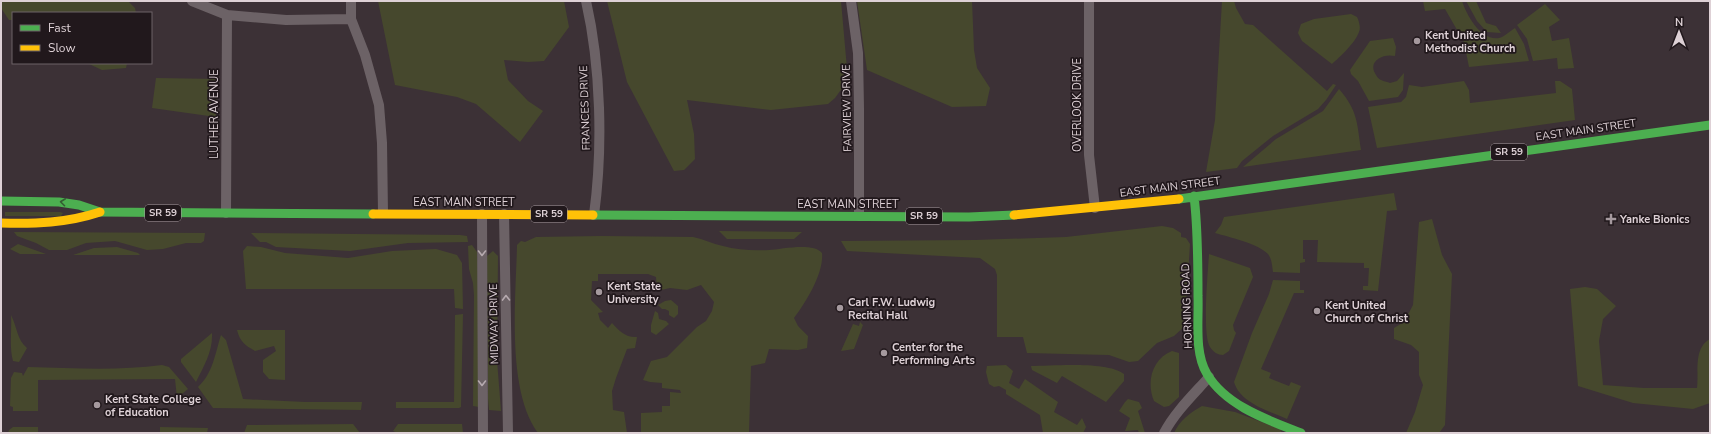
<svg xmlns="http://www.w3.org/2000/svg" width="1711" height="434" viewBox="0 0 1711 434" font-family="'Nunito Sans',sans-serif">
  <style>
    .green { fill: #46482d }
    .lines { fill: none; stroke-linecap: round; stroke-linejoin: round }
    .street { stroke: #6c6266; stroke-width: 10 }
    .fast { stroke: #4caf50; stroke-width: 9 }
    .slow { stroke: #ffc107; stroke-width: 9 }
    .oneway { stroke: #345c33 }
    .oneway2 { stroke: #b6aaaf }
    .poi-dot { fill: #a5999e; stroke: #21181c; stroke-width: 1.5 }
    .labels { text-anchor: middle; dominant-baseline: central; stroke-width: 3.5; stroke-linejoin: round; paint-order: stroke }
    .shield { fill: #21181c; stroke: #a59a9e; stroke-width: 1 }
    .shield-label { font-size: 10px; font-weight: bold; fill: #ded1d6 }
    .poi-label { font-size: 11px; font-weight: bold; fill: #ded1d6; stroke: #21181c; text-anchor: start }
    .street-label { font-size: 11px; fill: #ded1d6; stroke: #21181c }
  </style>
  <rect width="100%" height="100%" fill="#3c3136"/>
  <!-- green -->
  <path class="green" d="M1,1H128L135,8L136,13H13V20H9L1,8Z
    M378,1H564L569,27L544,61L528,62L504,60L508,80L528,101L543,111L520,142L476,104L457,97L395,85Z
    M607,1H841L848,80L835,98L828,104L771,110L687,100L694,134L695,159L684,170L674,171L627,82Z
    M857,1H972L974,50L977,68L990,88L986,106L952,107L867,70Z
    M1222,1H1234L1236,8L1245,24L1253,25L1327,91L1333,84L1336,85L1326,100L1318,109L1273,136L1242,161L1237,168L1206,172L1215,120Z
    M1423,1H1462C1467,16 1481,41 1499,38C1504,37 1510,31 1515,28L1524,44L1529,61L1469,67L1464,42L1445,9L1425,11Z
    M1466,1H1476L1486,23L1496,26L1501,33L1487,32L1477,21Z
    M1545,4L1560,20L1549,27L1552,41L1569,38L1574,68L1558,69L1557,58L1533,61L1527,39L1517,25Z
    M1351,14L1357,17C1359,21 1361,28 1359,32C1355,43 1340,57 1332,64L1302,41L1298,33L1301,24L1314,19Z
    M1393,38L1396,47L1395,56C1382,53 1367,62 1376,75C1379,81 1385,81 1390,83L1397,81L1404,73L1403,90L1398,97L1369,101L1358,81L1351,74L1350,70L1370,41Z
    M87,63H127L126,68L102,70Z
    M156,78L218,79L216,117L152,108Z
    M1464,81L1469,90L1470,103L1556,93L1555,81H1560L1572,89L1575,120L1377,148L1368,107L1401,102L1406,97L1409,85L1422,87Z
    M1339,89C1358,111 1357,123 1361,150L1243,167L1276,139L1323,111Z
    M1394,193L1397,210L1387,211L1378,291L1363,290V286H1368L1369,268H1364V263L1317,262L1318,240H1303V259H1305V262L1300,263V273L1273,272C1272,266 1272,259 1268,254C1259,244 1229,237 1215,233L1221,225L1224,217Z
    M5,212H60L63,213L61,216H5Z
    M1432,219L1442,255L1452,274L1445,425L1439,433H1406L1415,412L1423,385L1419,375V352L1411,345L1394,339V328L1404,322L1413,305L1419,222Z
    M1162,226L1173,228L1181,233V237L1186,238L1190,244L1185,326L1174,336L1157,343L1138,361L1129,362L1109,355L1027,353L1023,337H997V275L995,269L980,258L847,251L841,241L975,240L1066,237Z
    M719,231L802,232L794,239H727Z
    M14,232L205,233L204,241L201,243H186L163,249L147,250L115,241L86,243L67,250H49L36,243L17,236Z
    M251,233L460,235L467,236L468,242L408,243L350,251L276,247L266,242H260Z
    M602,236L693,237C704,239 712,244 723,246C737,250 754,251 769,250C781,249 814,242 822,253C824,273 806,302 794,318L798,326L808,336L807,348L798,350L769,349L765,363L751,366L749,433H641V413L662,412V406H670V392L681,393L680,390L662,388V383L650,382L643,380L651,361L667,357L697,327L706,321L712,311L714,302L701,285L687,290L670,288L657,291L656,277L648,274H598V281H592L591,300L603,312L598,313L600,320L608,328L612,323C619,331 626,338 637,337L635,348L627,349L616,378L612,391L613,410L624,412L627,433H538C506,390 516,298 517,245L521,241L525,242L536,237Z
    M18,244L46,254H20L10,249Z
    M472,245L477,252L478,263L479,407L473,406L474,295L473,283L469,269L468,246Z
    M247,246L261,247L285,253L348,258L392,251L436,249L457,255L462,263L463,309L455,308L454,289H246L243,251Z
    M117,247L138,253L140,255H73L94,248Z
    M493,251L498,256L497,360L501,411L489,410L488,399L487,256Z
    M1209,254L1250,268L1253,277L1233,325L1234,330L1236,333L1229,351L1223,355C1218,355 1213,352 1210,347C1202,335 1208,271 1209,254Z
    M1273,280L1300,281V290H1304V293H1294L1261,369L1271,373L1269,378L1289,386L1291,382L1301,386L1287,419C1269,411 1240,403 1234,382L1252,333L1269,294Z
    M1585,287L1597,289L1616,306L1603,319L1599,341L1603,385L1644,388H1697C1699,373 1693,348 1710,339V403L1693,409L1633,403L1578,386L1570,289Z
    M671,300L678,306V314L674,318L669,315V311L665,309H662L658,305L665,301Z
    M655,311L658,313L659,319L666,321L669,324L656,335L651,332V325Z
    M463,314L461,407L459,408H396V402H454L455,315Z
    M11,315C17,327 17,340 27,348L19,362L13,361C9,347 12,330 11,315Z
    M860,322L863,325L854,349L841,351L853,324L859,326Z
    M237,330H285V380L269,379L263,372V360L276,351L274,346L255,351C245,345 240,342 237,330Z
    M212,333C213,351 204,366 196,382L181,362V359Z
    M221,335L226,340L243,399L305,402H362L361,410L213,408L198,387C213,373 215,354 221,335Z
    M1172,351L1179,353V397L1169,406L1164,407L1154,401C1146,382 1152,359 1172,351Z
    M162,365L169,367L188,389L177,398L175,379L38,380V411H13V407L10,406L11,378L14,372L22,373L23,376L28,367C72,368 118,371 162,365Z
    M1006,365L1013,371L1009,383L1019,389L1025,379L1058,402L1054,412L1077,425L1082,418L1086,427L1083,433H1043L1040,415L1006,394V390L999,386L994,387L989,384L986,372L987,366Z
    M1031,366C1053,366 1107,361 1124,374V381L1106,402L1062,376L1057,383L1032,370Z
    M1128,399L1139,402L1142,408L1138,411L1145,433H1139L1138,430L1125,431L1130,418L1119,411L1125,402Z
    M1202,406L1235,412L1280,429L1282,433H1174C1179,421 1191,412 1202,406Z
    M353,424L360,433H244L247,425Z
    M398,424H462L463,433H398L393,431Z
    M13,427H38V433H8L9,430Z
    M160,427L208,428L207,433H160Z"/>
  <g class="lines">
    <!-- street -->
    <path class="street" d="M192,1L227,15L286,20L351,19
      M351,1V19L365,55L379,105L382,143L383,213
      M586,1C601,67 603,148 594,215
      M851,1L858,53L859,108V216
      M1089,1V155L1095,208
      M226,213L227,15
      M482,214L483,433
      M504,214L508,433
      M1164,433C1175,412 1193,395 1209,377"/>
    <!-- fast -->
    <path class="fast" d="M1194,196C1198,229 1198,263 1198,296C1199,320 1194,353 1207,374C1226,406 1268,420 1301,433
      M1179,199L1710,125
      M1,201L59,202L79,205L100,212L373,214
      M593,215L969,217L1014,215"/>
    <!-- slow -->
    <path class="slow" d="M373,214L593,215
      M1014,215L1179,199
      M1,223C35,224 67,223 100,212"/>
  </g>
  <!-- one-way arrows -->
  <defs><path id="oneway-chevron" d="M-2-3.5L2.5 0L-2 3.5" fill="none" stroke-width="1.6" stroke-linecap="round" stroke-linejoin="round"/></defs>
  <use class="oneway" href="#oneway-chevron" transform="translate(63 202) rotate(-173)"/>
  <g class="oneway2">
    <use href="#oneway-chevron" transform="translate(482 253) rotate(90)"/>
    <use href="#oneway-chevron" transform="translate(506 298) rotate(-91)"/>
    <use href="#oneway-chevron" transform="translate(482 383) rotate(90)"/>
  </g>
  <!-- markers -->
  <g class="poi-dot">
    <circle cx="1417" cy="41" r="4"/>
    <path d="M1609 213h4v4h4v4h-4v4h-4v-4h-4v-4h4z"/>
    <circle cx="599" cy="292" r="4"/>
    <circle cx="840" cy="308" r="4"/>
    <circle cx="1317" cy="311" r="4"/>
    <circle cx="884" cy="353" r="4"/>
    <circle cx="97" cy="405" r="4"/>
  </g>
  <g class="labels">
    <!-- shield labels -->
    <g class="shield">
      <rect x="1491" y="144" width="36" height="16" rx="3"/>
      <rect x="145" y="205" width="36" height="16" rx="3"/>
      <rect x="531" y="206" width="36" height="16" rx="3"/>
      <rect x="906" y="208" width="36" height="16" rx="3"/>
    </g>
    <g class="shield-label">
      <text x="1509" y="152">SR 59</text>
      <text x="163" y="213">SR 59</text>
      <text x="549" y="214">SR 59</text>
      <text x="924" y="216">SR 59</text>
    </g>
    <!-- poi labels -->
    <g class="poi-label">
      <text x="1425" y="35">Kent United<tspan x="1425" dy="13">Methodist Church</tspan></text>
      <text x="1620" y="219">Yanke Bionics</text>
      <text x="607" y="286">Kent State<tspan x="607" dy="13">University</tspan></text>
      <text x="848" y="302">Carl F.W. Ludwig<tspan x="848" dy="13">Recital Hall</tspan></text>
      <text x="1325" y="305">Kent United<tspan x="1325" dy="13">Church of Christ</tspan></text>
      <text x="892" y="347">Center for the<tspan x="892" dy="13">Performing Arts</tspan></text>
      <text x="105" y="399">Kent State College<tspan x="105" dy="13">of Education</tspan></text>
    </g>
    <!-- street labels -->
    <g class="street-label">
      <text transform="translate(1077 105) rotate(-90)">OVERLOOK DRIVE</text>
      <text transform="translate(585 108) rotate(-92)">FRANCES DRIVE</text>
      <text transform="translate(847 108) rotate(-91)">FAIRVIEW DRIVE</text>
      <text transform="translate(214 114) rotate(-90)">LUTHER AVENUE</text>
      <text transform="translate(1586 130) rotate(-8)">EAST MAIN STREET</text>
      <text transform="translate(1170 187) rotate(-7)">EAST MAIN STREET</text>
      <text x="464" y="202">EAST MAIN STREET</text>
      <text x="848" y="204">EAST MAIN STREET</text>
      <text transform="translate(1187 306) rotate(-92)">HORNING ROAD</text>
      <text transform="translate(494 324) rotate(-91)">MIDWAY DRIVE</text>
    </g>
  </g>
  <!-- border -->
  <rect width="1711" height="434" fill="none" stroke="#ded1d6" stroke-width="4"/>
  <!-- legend -->
  <rect x="12" y="12" width="140" height="52" fill="#21181c" stroke="#6d6266"/>
  <rect x="20" y="25" width="20" height="6" fill="#4caf50" stroke="#6d6266"/>
  <text x="48" y="32" font-size="12" fill="#ded1d6">Fast</text>
  <rect x="20" y="45" width="20" height="6" fill="#ffc107" stroke="#6d6266"/>
  <text x="48" y="52" font-size="12" fill="#ded1d6">Slow</text>
  <!-- north arrow -->
  <g transform="translate(1679 32)" stroke="#21181c" stroke-width="3" paint-order="stroke">
  <path d="M0-3L7 15L0 10L-7 15Z" fill="#ded1d6"/>
  <text y="-6" font-size="11" font-weight="bold" text-anchor="middle" fill="#ded1d6">N</text>
  </g>
</svg>
